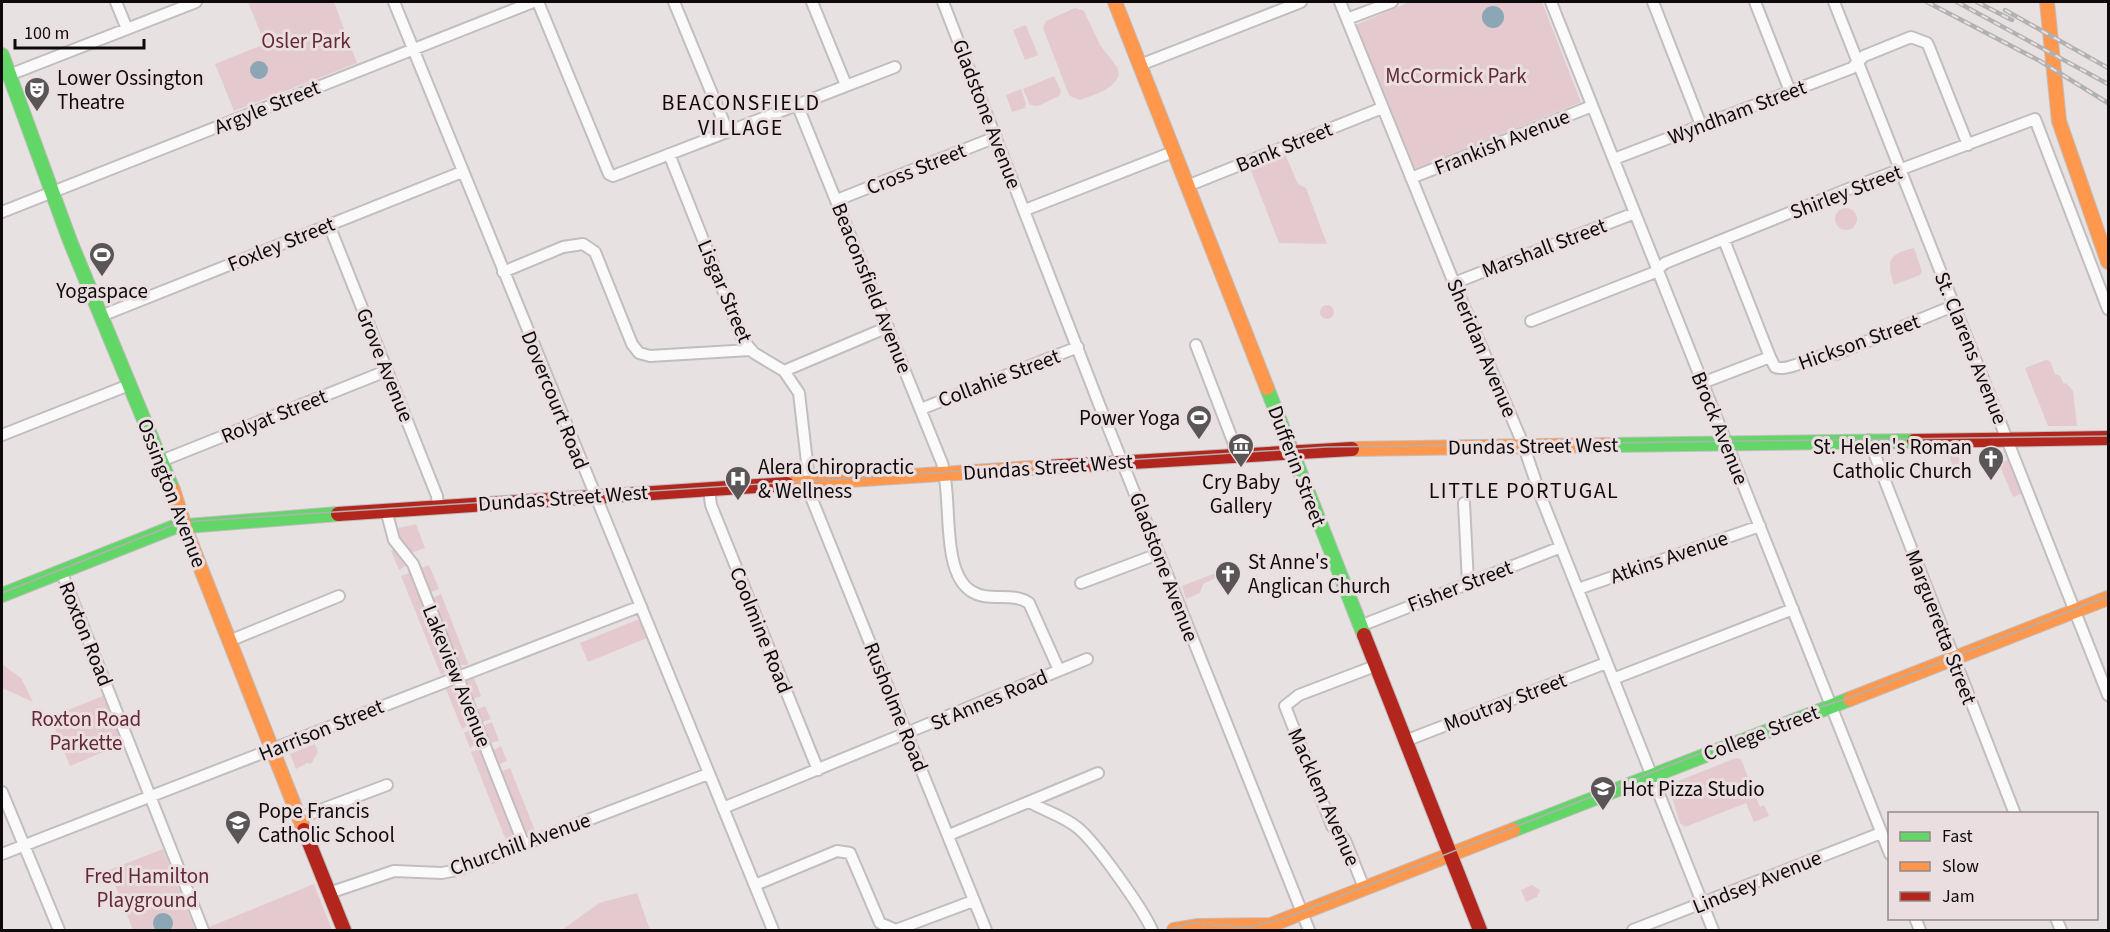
<svg xmlns="http://www.w3.org/2000/svg" width="2110" height="932" viewBox="0 0 2110 932" font-family="'Source Sans 3',sans-serif">
  <style>
    .green { fill: #e4cace }
    .water { fill: #8ba6b4 }
    .lines { fill: none; stroke-linecap: round; stroke-linejoin: round }
    .street-casing { stroke: #c2bdbe; stroke-width: 14 }
    .fast-casing { stroke: #c2bdbe; stroke-width: 16 }
    .slow-casing { stroke: #c2bdbe; stroke-width: 16 }
    .jam-casing { stroke: #c2bdbe; stroke-width: 16 }
    .street { stroke: #fbfafb; stroke-width: 10 }
    .fast { stroke: #63d668; stroke-width: 14 }
    .slow { stroke: #ff974d; stroke-width: 14 }
    .jam { stroke: #b3261e; stroke-width: 14 }
    .tram { stroke: #b1b1b1; stroke-width: 1.5 }
    .rail-casing { stroke: #b1b1b1; stroke-width: 4.5 }
    .rail { stroke: #eadee0; stroke-width: 2; stroke-dasharray: 7; stroke-linecap: butt }
    .labels { text-anchor: middle; dominant-baseline: central; stroke-width: 6; stroke-linejoin: round; paint-order: stroke }
    .park-label { font-size: 21px; fill: #632936; stroke: #eadee0 }
    .poi-label { font-size: 21px; fill: #0e0a0b; stroke: #eadee0; text-anchor: start }
    .street-label { font-size: 21px; fill: #0e0a0b; stroke: #eadee0 }
    .neighbourhood-label { font-size: 22px; letter-spacing: 1.5px; fill: #0e0a0b; stroke: #eadee0 }
  </style>
  <rect width="100%" height="100%" fill="#e7e1e2"/>
  <!-- green -->
  <path class="green" d="M248,2H334L357,63L234,111L215,64L265,44Z
    M1409,2H1542L1581,102L1415,169L1356,25Z
    M1075,8L1084,11L1100,45L1117,67L1119,75C1112,91 1095,94 1080,100L1070,96L1067,90L1043,28L1046,21Z
    M1026,25L1038,55L1025,60L1013,30Z
    M1054,76L1061,91L1059,96L1038,106L1030,105L1023,89Z
    M1021,89L1026,104L1025,108L1012,112L1006,95Z
    M1285,154L1298,184L1306,188L1327,244L1279,243L1250,168Z
    M1835 219a11 11 0 1 1 22 0a11 11 0 1 1-22 0Z
    M1914,248L1922,271L1920,275L1894,285C1886,261 1888,254 1914,248Z
    M1320 312a7 7 0 1 1 14 0a7 7 0 1 1-14 0Z
    M2046,360L2050,361L2055,374L2060,376L2064,384L2066,383L2073,391L2077,426H2048L2025,368Z
    M1948,451H1956L1964,471L1963,473L1955,475Z
    M2008,460L2021,494L2013,497L1999,464Z
    M416,524L425,548L411,553L399,539L394,529Z
    M394,549L407,565L399,570L391,551Z
    M429,565L439,589L429,593L419,569Z
    M1229,568L1230,571L1203,584L1200,593L1186,599L1182,586Z
    M409,573H412L448,666L444,674L441,675L401,576Z
    M441,594L468,663L467,665H458L431,599Z
    M639,619L647,638L588,662L580,643Z
    M2,664L21,678L33,702L2,688Z
    M474,678L481,696L471,700L464,682Z
    M455,687L472,723L462,729L446,689Z
    M103,696L122,744L70,766L50,717Z
    M485,706L491,719L480,723L475,710Z
    M492,722L499,741L489,743L482,726Z
    M472,729L475,730L479,742L470,748L464,733Z
    M315,744L318,752L311,764L307,763L296,769L290,754Z
    M501,746L507,761L497,765L492,751Z
    M477,750L483,751L515,836L507,843L471,752Z
    M1736,758L1741,759L1760,807L1764,805L1769,816L1754,822L1746,803L1685,827L1680,823L1668,785Z
    M510,768L536,833L529,835L522,829L500,772Z
    M163,849L195,930H133L109,870Z
    M314,884L332,930H210L209,927Z
    M1532,885L1540,890L1537,897L1526,902L1521,890Z
    M637,893L650,930H562L599,903Z"/>
  <!-- water -->
  <path class="water" d="M1482 17a11 11 0 1 1 22 0a11 11 0 1 1-22 0Z
    M250 70a9 9 0 1 1 18 0a9 9 0 1 1-18 0Z
    M153 923a10 10 0 1 1 20 0a10 10 0 1 1-20 0Z"/>
  <g class="lines">
    <defs>
      <path id="street" d="M116,2L127,29
        M394,2L773,930
        M538,2L609,174L613,176L895,67
        M674,2L727,130
        M812,2L846,85
        M943,2L1099,404L1309,930
        M1340,2L1454,283L1523,444L1541,497L1713,930
        M1551,2L1890,854
        M1653,2L1701,125
        M1755,2L1790,91
        M1834,2L2108,695
        M1347,19L1392,2
        M1140,65L1301,2
        M9,75L196,2
        M797,104L942,463C953,497 940,571 971,591C989,603 1011,591 1029,603L1059,670
        M669,154L743,340L754,353L784,371L799,393L811,497L986,930
        M1614,159L1852,68L1864,56L1911,37L1927,43L1929,47L1968,145
        M1411,178L1592,106
        M1187,186L1382,108
        M837,200L996,137
        M1025,210L1173,152
        M2,212L533,2
        M329,225L437,496L438,507
        M1724,240L1770,357
        M503,272L563,247L583,244L595,252L632,344L639,353L650,356L750,350
        M1454,283L1635,213
        M101,316L462,172
        M1531,321L1653,273L1665,263L1851,188L2035,119L2108,309
        M1196,345L1234,444L1235,455
        M784,371L888,327
        M1702,383L1770,357L1775,367C1789,373 1818,352 1836,354L1953,306
        M921,409L1078,347
        M2,435L129,385
        M1869,440L2015,814
        M161,461L386,371
        M709,489L711,505L818,770
        M1464,503L1468,583
        M386,510L394,540L413,564L524,845
        M61,571L203,930
        M1081,583L1158,554
        M1578,589L1760,526
        M1360,626L1561,547
        M229,641L339,596
        M1613,679L1793,609
        M1405,741L1606,663
        M2,792L59,930
        M1029,802C1045,811 1064,816 1078,828C1097,844 1142,908 1152,930
        M723,808L1087,659
        M299,818L387,785
        M949,835L1098,773
        M2,854L641,606
        M755,885L837,851L850,853L880,923L896,930
        M1364,888L1345,840L1332,826L1285,706L1299,695L1375,666
        M329,893L394,871L442,873L457,870L708,774
        M1915,918L1920,930
        M2056,918L2061,930
        M896,930L973,901
        M1633,930L1881,833"/>
      <path id="fast" d="M2,55L70,241L173,490
        M1267,388L1364,635
        M1611,445L1914,441
        M2,595L174,527L338,514
        M1513,830L1850,699"/>
      <path id="slow" d="M1115,2L1267,388
        M2047,2L2059,121L2108,262
        M1352,449L1611,445
        M787,484L1047,467
        M173,490L188,536L304,830
        M1850,699L2108,598
        M1174,930L1198,926L1271,925L1513,830"/>
      <path id="jam" d="M1914,441L2108,438
        M1047,467L1352,449
        M338,514L787,484
        M1364,635L1480,930
        M304,830L344,930"/>
    </defs>
    <!-- street casing -->
    <use href="#street" class="street-casing"/>
    <!-- fast casing -->
    <use href="#fast" class="fast-casing"/>
    <!-- slow casing -->
    <use href="#slow" class="slow-casing"/>
    <!-- jam casing -->
    <use href="#jam" class="jam-casing"/>
    <!-- street -->
    <use href="#street" class="street"/>
    <!-- fast -->
    <use href="#fast" class="fast"/>
    <!-- slow -->
    <use href="#slow" class="slow"/>
    <!-- jam -->
    <use href="#jam" class="jam"/>
    <!-- tram -->
    <path class="tram" d="M2,593L173,525L197,521L1326,447L2108,436
      M1168,930L1191,923L1249,927L1285,918L1805,712L1849,698L2108,596"/>
    <defs>
      <path id="rail" d="M1927,2L2040,61L2108,103
        M1957,2L2108,84
        M1977,2L2012,20
        M2005,10L2108,68"/>
    </defs>
    <!-- rail casing -->
    <use href="#rail" class="rail-casing"/>
    <!-- rail -->
    <use href="#rail" class="rail"/>
  </g>
  <!-- icons -->
  <defs>
    <symbol id="theatre-pin" viewBox="-11 -11 22 30"><path d="M0 17L-7.5 6A9.5 9.5 0 1 1 7.5 6Z" fill="#5a5556" stroke="#eadee0"/><path d="M-5-5.5Q0-4 5-5.5V0Q5 5 0 6Q-5 5-5 0ZM-3.3-2.5H-1v1.5H-3.3ZM1-2.5H3.3v1.5H1ZM-2.8 1Q0 5.5 2.8 1Z" fill="#fff"/></symbol>
    <symbol id="stadium-pin" viewBox="-11 -11 22 30"><path d="M0 17L-7.5 6A9.5 9.5 0 1 1 7.5 6Z" fill="#5a5556" stroke="#eadee0"/><path d="M0-5a6.5 5 0 1 0 0 10a6.5 5 0 1 0 0-10ZM-3.5-1.8h7v3.6h-7Z" fill="#fff"/></symbol>
    <symbol id="museum-pin" viewBox="-11 -11 22 30"><path d="M0 17L-7.5 6A9.5 9.5 0 1 1 7.5 6Z" fill="#5a5556" stroke="#eadee0"/><path d="M0-6L6-3V-2H-6V-3ZM-5-1h2V3h-2ZM-1-1h2V3h-2ZM3-1h2V3H3ZM-6 4H6V6H-6Z" fill="#fff"/></symbol>
    <symbol id="church-pin" viewBox="-11 -11 22 30"><path d="M0 17L-7.5 6A9.5 9.5 0 1 1 7.5 6Z" fill="#5a5556" stroke="#eadee0"/><path d="M-1.2-6h2.4v3.5h3.3v2.4h-3.3V6h-2.4V-.1h-3.3v-2.4h3.3Z" fill="#fff"/></symbol>
    <symbol id="hospital-pin" viewBox="-11 -11 22 30"><path d="M0 17L-7.5 6A9.5 9.5 0 1 1 7.5 6Z" fill="#5a5556" stroke="#eadee0"/><path d="M-5-5h3v3.5h4V-5h3V5h-3V1.5h-4V5h-3Z" fill="#fff"/></symbol>
    <symbol id="university-pin" viewBox="-11 -11 22 30"><path d="M0 17L-7.5 6A9.5 9.5 0 1 1 7.5 6Z" fill="#5a5556" stroke="#eadee0"/><path d="M0-5L7-2L0 1L-7-2ZM-4 1L0 2.5L4 1V4Q0 6-4 4Z" fill="#fff"/></symbol>
    <symbol id="school-pin" viewBox="-11 -11 22 30"><path d="M0 17L-7.5 6A9.5 9.5 0 1 1 7.5 6Z" fill="#5a5556" stroke="#eadee0"/><path d="M0-5L7-2L0 1L-7-2ZM-4 1L0 2.5L4 1V4Q0 6-4 4Z" fill="#fff"/></symbol>
  </defs>
  <g fill-rule="evenodd">
    <use href="#theatre-pin" x="22" y="75" width="30" height="40"/>
    <use href="#stadium-pin" x="87" y="240" width="30" height="40"/>
    <use href="#stadium-pin" x="1184" y="403" width="30" height="40"/>
    <use href="#museum-pin" x="1226" y="431" width="30" height="40"/>
    <use href="#church-pin" x="1976" y="444" width="30" height="40"/>
    <use href="#hospital-pin" x="723" y="464" width="30" height="40"/>
    <use href="#church-pin" x="1213" y="559" width="30" height="40"/>
    <use href="#university-pin" x="1588" y="774" width="30" height="40"/>
    <use href="#school-pin" x="223" y="808" width="30" height="40"/>
  </g>
  <g class="labels">
    <!-- park labels -->
    <g class="park-label">
      <text x="306" y="41">Osler Park</text>
      <text x="1456" y="76">McCormick Park</text>
      <text x="86" y="719">Roxton Road<tspan x="86" dy="24">Parkette</tspan></text>
      <text x="147" y="876">Fred Hamilton<tspan x="147" dy="24">Playground</tspan></text>
    </g>
    <!-- poi labels -->
    <g class="poi-label">
      <text x="57" y="78">Lower Ossington<tspan x="57" dy="24">Theatre</tspan></text>
      <text x="102" y="291" text-anchor="middle">Yogaspace</text>
      <text x="1180" y="418" text-anchor="end">Power Yoga</text>
      <text x="1972" y="447" text-anchor="end">St. Helen's Roman<tspan x="1972" dy="24">Catholic Church</tspan></text>
      <text x="758" y="467">Alera Chiropractic<tspan x="758" dy="24">&amp; Wellness</tspan></text>
      <text x="1241" y="482" text-anchor="middle">Cry Baby<tspan x="1241" dy="24">Gallery</tspan></text>
      <text x="1248" y="562">St Anne's<tspan x="1248" dy="24">Anglican Church</tspan></text>
      <text x="1622" y="789">Hot Pizza Studio</text>
      <text x="258" y="811">Pope Francis<tspan x="258" dy="24">Catholic School</tspan></text>
    </g>
    <!-- street labels -->
    <g class="street-label">
      <text transform="translate(267 107) rotate(-22)">Argyle Street</text>
      <text transform="translate(1737 112) rotate(-21)">Wyndham Street</text>
      <text transform="translate(987 114) rotate(69)">Gladstone Avenue</text>
      <text transform="translate(1502 142) rotate(-22)">Frankish Avenue</text>
      <text transform="translate(1284 147) rotate(-22)">Bank Street</text>
      <text transform="translate(916 169) rotate(-22)">Cross Street</text>
      <text transform="translate(1846 192) rotate(-21)">Shirley Street</text>
      <text transform="translate(281 244) rotate(-22)">Foxley Street</text>
      <text transform="translate(1544 248) rotate(-21)">Marshall Street</text>
      <text transform="translate(872 288) rotate(68)">Beaconsfield Avenue</text>
      <text transform="translate(725 291) rotate(67)">Lisgar Street</text>
      <text transform="translate(1859 342) rotate(-20)">Hickson Street</text>
      <text transform="translate(1482 348) rotate(67)">Sheridan Avenue</text>
      <text transform="translate(1971 348) rotate(68)">St. Clarens Avenue</text>
      <text transform="translate(385 365) rotate(68)">Grove Avenue</text>
      <text transform="translate(999 378) rotate(-21)">Collahie Street</text>
      <text transform="translate(555 400) rotate(68)">Dovercourt Road</text>
      <text transform="translate(274 416) rotate(-22)">Rolyat Street</text>
      <text transform="translate(1720 428) rotate(68)">Brock Avenue</text>
      <text transform="translate(1533 446) rotate(-1)">Dundas Street West</text>
      <text transform="translate(1297 466) rotate(69)">Dufferin Street</text>
      <text transform="translate(1048 467) rotate(-4)">Dundas Street West</text>
      <text transform="translate(172 493) rotate(69)">Ossington Avenue</text>
      <text transform="translate(563 498) rotate(-4)">Dundas Street West</text>
      <text transform="translate(1669 557) rotate(-19)">Atkins Avenue</text>
      <text transform="translate(1164 567) rotate(69)">Gladstone Avenue</text>
      <text transform="translate(1460 586) rotate(-21)">Fisher Street</text>
      <text transform="translate(1941 627) rotate(69)">Margueretta Street</text>
      <text transform="translate(761 630) rotate(68)">Coolmine Road</text>
      <text transform="translate(86 634) rotate(68)">Roxton Road</text>
      <text transform="translate(457 676) rotate(68)">Lakeview Avenue</text>
      <text transform="translate(989 700) rotate(-23)">St Annes Road</text>
      <text transform="translate(1505 702) rotate(-21)">Moutray Street</text>
      <text transform="translate(896 707) rotate(68)">Rusholme Road</text>
      <text transform="translate(321 730) rotate(-22)">Harrison Street</text>
      <text transform="translate(1761 733) rotate(-21)">College Street</text>
      <text transform="translate(1324 797) rotate(66)">Macklem Avenue</text>
      <text transform="translate(520 844) rotate(-20)">Churchill Avenue</text>
      <text transform="translate(1757 882) rotate(-22)">Lindsey Avenue</text>
    </g>
    <!-- neighbourhood labels -->
    <g class="neighbourhood-label">
      <text x="741" y="103">BEACONSFIELD<tspan x="741" dy="25">VILLAGE</tspan></text>
      <text x="1524" y="491">LITTLE PORTUGAL</text>
    </g>
  </g>
  <!-- border -->
  <rect width="2110" height="932" fill="none" stroke="#0e0a0b" stroke-width="6"/>
  <!-- legend -->
  <rect x="1888" y="812" width="210" height="108" fill="#eadee0" stroke="#92898b" stroke-width="1.5"/>
  <rect x="1900" y="832" width="30" height="9" fill="#63d668" stroke="#92898b" stroke-width="1.5"/>
  <text x="1942" y="842" font-size="18" fill="#0e0a0b">Fast</text>
  <rect x="1900" y="862" width="30" height="9" fill="#ff974d" stroke="#92898b" stroke-width="1.5"/>
  <text x="1942" y="872" font-size="18" fill="#0e0a0b">Slow</text>
  <rect x="1900" y="892" width="30" height="9" fill="#b3261e" stroke="#92898b" stroke-width="1.5"/>
  <text x="1942" y="902" font-size="18" fill="#0e0a0b">Jam</text>
  <!-- scale -->
  <path d="M15 39v9h129v-9" fill="none" stroke="#0e0a0b" stroke-width="3"/>
  <text x="24" y="39" font-size="18" fill="#0e0a0b" stroke="#eadee0" stroke-width="4.5" paint-order="stroke">100 m</text>
</svg>
